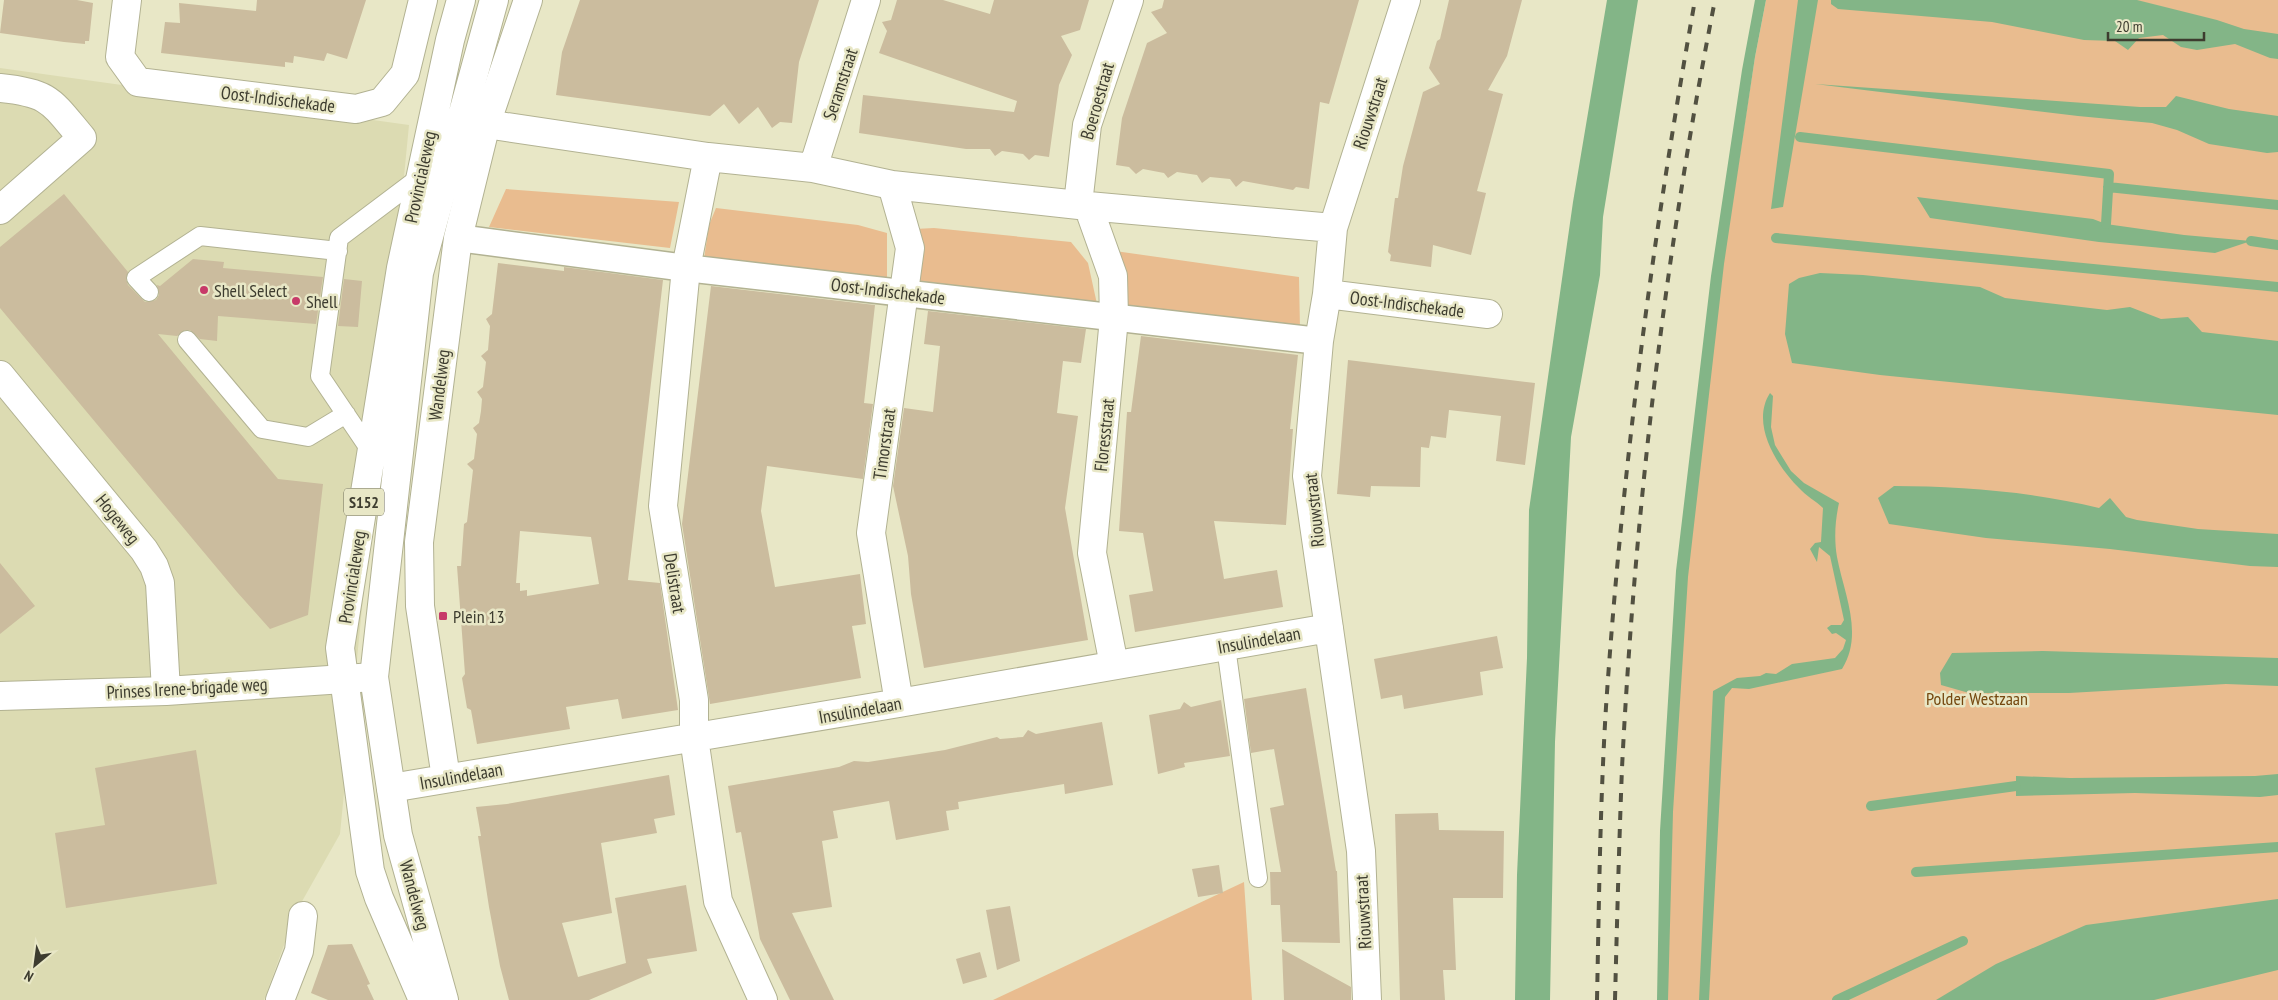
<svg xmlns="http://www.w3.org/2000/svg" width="2278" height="1000" viewBox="0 0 2278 1000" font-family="'PT Sans Narrow',sans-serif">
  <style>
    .built { fill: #dcdbb2 }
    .green { fill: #e9bc8f }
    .water { fill: #83b587 }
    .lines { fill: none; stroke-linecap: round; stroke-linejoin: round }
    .stream { stroke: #83b587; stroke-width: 10 }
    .building { fill: #cbbc9e; fill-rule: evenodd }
    .service-casing { stroke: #b2b292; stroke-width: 20 }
    .pedestrian-casing { stroke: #b2b292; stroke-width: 29 }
    .minor-casing { stroke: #b2b292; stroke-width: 30 }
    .primary-casing { stroke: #b2b292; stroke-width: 30 }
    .service { stroke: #fff; stroke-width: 18 }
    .pedestrian { stroke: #fff; stroke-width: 26 }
    .minor { stroke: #fff; stroke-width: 28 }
    .primary { stroke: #fff; stroke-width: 28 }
    .rail { stroke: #525141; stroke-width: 4; stroke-dasharray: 9 9; stroke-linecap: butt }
    .poi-dot { fill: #c73a69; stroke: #e8e7c6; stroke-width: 2 }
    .labels { text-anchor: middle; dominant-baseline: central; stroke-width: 5; stroke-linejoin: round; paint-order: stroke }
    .shield { fill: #e8e7c6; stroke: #706f5c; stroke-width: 1 }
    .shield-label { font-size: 16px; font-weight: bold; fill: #3d3c2f }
    .street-label { font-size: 18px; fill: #3d3c2f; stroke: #e8e7c6 }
    .poi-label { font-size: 18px; fill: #3d3c2f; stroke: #e8e7c6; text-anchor: start }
    .park-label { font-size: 18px; fill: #75480f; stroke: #e8e7c6 }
  </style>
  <rect width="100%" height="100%" fill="#e8e7c6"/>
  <!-- built -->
  <path class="built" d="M0,68L409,125L340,834L296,912L264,1000H0Z"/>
  <!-- green -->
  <path class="green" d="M1766,0H2278V1000H1663L1671,730L1706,373L1755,57Z
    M506,189L679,202L670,248L489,227Z
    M716,208L858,225L887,233V279L704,259L709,225Z
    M934,228L1071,242L1088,263L1097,304L917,285L915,229Z
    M1115,251L1299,277L1300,329L1123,312Z
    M1244,882L1252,1000H993Z"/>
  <!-- water -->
  <path class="water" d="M1607,0H1638L1603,217L1600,275L1571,437L1555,742L1550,1000H1515L1517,875L1527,658L1529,510L1573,202Z
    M1755,0H1766L1755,57L1724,264L1688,577L1673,812L1668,1000H1657L1660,831L1676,571L1711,276L1742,70Z
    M1798,0H1818L1783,207L1771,209Z
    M1831,0H2137L2217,20L2244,29L2278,34V59L2270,58L2235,44L2197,50L2181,47L2163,35L2139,38L2128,50L2115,41L2084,40L1992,22L1838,9L1831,4Z
    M1815,84L2140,107H2166L2176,96L2229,109L2278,116V152L2267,153L2209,144L2177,130L2152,123L2078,116Z
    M1917,197L2093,219L2106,224L2184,235L2251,241L2215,253L2099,242L1930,218Z
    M1820,273L1863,275L1980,287L2005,298L2107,310L2130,307L2161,319L2188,317L2202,332L2278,341V415L1880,375L1792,363L1785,334L1789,284L1799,278Z
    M1770,393L1773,396L1771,427L1775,445L1791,471L1804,483L1839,503C1835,521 1834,539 1837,557C1844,594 1864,634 1842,669L1749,689L1732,688L1725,697L1709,1000H1699L1713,691L1737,678L1760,676L1766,673L1776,674L1792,664L1835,658L1843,649L1846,640L1836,633L1832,634L1827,628L1831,625H1841L1844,620L1830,556L1819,547L1817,562L1810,549L1815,543L1821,542L1823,508C1816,501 1806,496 1799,488C1777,466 1750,424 1770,393Z
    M1894,486C1959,486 2036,492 2099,508L2110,498L2126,517L2137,520L2198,529L2278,534V567L2250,566L2110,549L1986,538L1889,524L1878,498Z
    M2043,651L2278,658V686L2226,684L2069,693H1969L1941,685L1940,673L1952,653Z
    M2278,774V795L2260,797L2135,793L2016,796V776L2070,778L2255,776Z
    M2278,899V970L2154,1000H1936L1996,964L2086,925Z"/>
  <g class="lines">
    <!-- stream -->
    <path class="stream" d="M1800,137L2109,174L2106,224
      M2108,187L2278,205
      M1776,238L2278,287
      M2251,241L2278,245
      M1871,806L2016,786
      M1916,872L2278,847
      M1837,1000L1963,941"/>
  </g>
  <!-- building -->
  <path class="building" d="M4,0H77L93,3L89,41H85V44L64,42L0,33Z
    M257,0H366L347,59L327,53L324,61L294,56L293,63L285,62V67L161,53L165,22L180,23L179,3L256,11Z
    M580,0H819L799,62L792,123L780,122L772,128L758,107L739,124L724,104L710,116L556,95L562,52Z
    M897,0H943L990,14L994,0H1089L1080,30L1061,36L1072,55L1059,85L1049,157L1035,155L1029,160L1023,154L1002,151L995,156L990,149H966L859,133L863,95L1014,112L1017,101L879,53L887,31L882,22L891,20Z
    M1164,0H1359L1329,104L1320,102L1309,189L1296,187L1293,190L1243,181L1236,187L1230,179L1210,177L1202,183L1197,175L1177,172L1168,178L1164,173L1143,169L1136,174L1129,167L1116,165L1122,118L1147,43L1167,33L1151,12L1162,8Z
    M1449,0H1522L1507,56L1488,90L1503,94L1477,191L1486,193L1471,255L1433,245L1431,267L1390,261L1391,255L1388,252L1395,198H1398L1403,166L1423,92L1440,84L1429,68L1437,41L1440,39Z
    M64,194L128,272L126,279L128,285L145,302L156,300L159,295L157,285L160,286L193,259L224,262L223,268L323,277L316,324L218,316L217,341L200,339L190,330H185L177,336L158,334L278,479L323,484L308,615L270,629L237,592L0,308V247Z
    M498,263L564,271V267L663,280L628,580L660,583L678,710L622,719L618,699L566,707L570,729L477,744L471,710L467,708L462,678L465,674L457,566H461L464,524L467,522L473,470L467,464L474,459L477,434L473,428L479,423L481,411L482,399L477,392L483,387L486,362L481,356L488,350L490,326L486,319L492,314ZM520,531L591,537L599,584L527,596V590L520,591V583H516Z
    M344,279L362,281L358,327L338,326Z
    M711,286L875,305L864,403L873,404L863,479L767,466L761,511L775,587L860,574L866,624L852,626L861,678L710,704L682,524Z
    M928,311L1086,329L1081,363L1063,361L1057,413L1078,416L1065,508L1088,640L924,668L911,594L908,556L893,486L904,408L933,412L940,346L924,344Z
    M1141,336L1298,355L1290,429H1293L1286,525L1214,521L1224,579L1277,570L1283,607L1135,632L1129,595L1153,591L1143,533L1119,531L1127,412H1131Z
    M1348,360L1535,383L1525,465L1496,461L1501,416L1449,410L1446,438L1431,436L1429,448L1421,447L1420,487L1371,486L1370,497L1337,494Z
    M0,563L35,606L0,634Z
    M1497,636L1503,668L1480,672L1483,695L1404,709L1402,695L1381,699L1374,659Z
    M1306,688L1336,871H1337L1340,943L1282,942L1280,905H1271L1270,872H1281L1270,808L1284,805L1274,749L1251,753L1244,699Z
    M1221,700L1230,756L1184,763L1185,767L1158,774L1149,715L1180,709L1184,702L1191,707Z
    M1102,722L1113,785L1065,794L1064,784L958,802L959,809L946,811L949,830L896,840L889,801L833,811L838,838L822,841L832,907L792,913L834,1000H790L760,939L741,832L736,833L728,786L839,767L854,761L868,762L945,750L997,737L1000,739L1023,737L1028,730L1036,734Z
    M196,750L217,884L66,908L55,833L105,825L95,768Z
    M669,775L675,815L654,819L657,833L601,843L612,913L562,923L578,977L626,963L615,898L686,885L697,951L647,959L652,973L589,1000H509L500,966L489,907L478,836H481L476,807L507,804Z
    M1438,813L1439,830L1504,831L1503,898H1453L1456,970H1443L1445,1000H1400L1395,814Z
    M1219,865L1223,893L1198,897L1192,869Z
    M1010,906L1020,961L997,970L986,910Z
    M352,944L370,984L367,985L374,1000H328L311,993L328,945Z
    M1282,949L1351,987V1000H1284Z
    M980,952L987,977L963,984L956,959Z"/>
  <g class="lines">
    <defs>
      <path id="service" d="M149,292L136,278L200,236L338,251
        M187,340L262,429L308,437L346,414
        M372,453L320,376L339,238L420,177
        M1226,647L1258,878"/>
      <path id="pedestrian" d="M458,238L686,268L1319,341"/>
      <path id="minor" d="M127,0L120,57L138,82L356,109L382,102L405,74L423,0
        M0,88C50,93 51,101 82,138L0,210
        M486,124L708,157L813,168L892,185L1088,206L1333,228
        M708,157L686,268L663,506L694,700V738L718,901L763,1000
        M813,168L866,0
        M892,185L910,248L871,533L899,703
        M1078,204L1087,125L1129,0
        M1088,206L1113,276L1114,318L1092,553L1114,665
        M1327,294L1488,314
        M0,375L144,550L154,566L160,583L166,691
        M0,696L166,691L374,677
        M446,778L420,606L419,542L458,238L486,124L528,0
        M391,788L899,703L1329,628
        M280,1000L299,951L303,916
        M1367,1000L1361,851L1307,476L1319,341L1327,294L1333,228L1406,0"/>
      <path id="primary" d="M423,1000L379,898L370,871L340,648L401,268L450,40L461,0
        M444,1000L398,835L374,677L419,273L494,0"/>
    </defs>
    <!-- service casing -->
    <use href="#service" class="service-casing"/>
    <!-- pedestrian casing -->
    <use href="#pedestrian" class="pedestrian-casing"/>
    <!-- minor casing -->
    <use href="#minor" class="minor-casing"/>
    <!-- primary casing -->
    <use href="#primary" class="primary-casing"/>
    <!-- service -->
    <use href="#service" class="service"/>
    <!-- pedestrian -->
    <use href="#pedestrian" class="pedestrian"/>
    <!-- minor -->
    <use href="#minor" class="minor"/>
    <!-- primary -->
    <use href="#primary" class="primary"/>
    <!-- rail -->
    <path class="rail" d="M1597,1000C1599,902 1600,804 1606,707C1622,470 1653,234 1695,0
      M1615,1000C1617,923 1619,845 1622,768C1635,510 1665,253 1715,0"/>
  </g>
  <!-- markers -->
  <g class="poi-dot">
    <circle cx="204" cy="290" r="5"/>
    <circle cx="296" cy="301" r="5"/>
    <rect x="438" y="611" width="10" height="10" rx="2.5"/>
  </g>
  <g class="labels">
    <!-- shield labels -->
    <rect class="shield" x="344" y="488.5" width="40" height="27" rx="4"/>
    <g class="shield-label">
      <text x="364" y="502">S152</text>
    </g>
    <!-- street labels -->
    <g class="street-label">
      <text transform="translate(840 84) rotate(-72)">Seramstraat</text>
      <text transform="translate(278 99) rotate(7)">Oost-Indischekade</text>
      <text transform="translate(1097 101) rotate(-74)">Boeroestraat</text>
      <text transform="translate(1370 113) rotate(-72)">Riouwstraat</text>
      <text transform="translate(420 177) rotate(-78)">Provincialeweg</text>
      <text transform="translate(888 291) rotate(7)">Oost-Indischekade</text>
      <text transform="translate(1407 304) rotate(7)">Oost-Indischekade</text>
      <text transform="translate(439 385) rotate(-83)">Wandelweg</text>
      <text transform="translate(1104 435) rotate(-84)">Floresstraat</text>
      <text transform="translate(884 444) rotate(-82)">Timorstraat</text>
      <text transform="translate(1314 510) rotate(-96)">Riouwstraat</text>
      <text transform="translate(118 519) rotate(51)">Hogeweg</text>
      <text transform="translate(352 577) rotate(-81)">Provincialeweg</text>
      <text transform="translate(675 583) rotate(81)">Delistraat</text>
      <text transform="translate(1259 640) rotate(-10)">Insulindelaan</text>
      <text transform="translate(187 688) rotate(-3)">Prinses Irene-brigade weg</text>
      <text transform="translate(860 710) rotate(-10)">Insulindelaan</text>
      <text transform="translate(461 776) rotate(-10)">Insulindelaan</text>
      <text transform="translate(415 895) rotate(75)">Wandelweg</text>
      <text transform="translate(1363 912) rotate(-93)">Riouwstraat</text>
    </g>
    <!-- poi labels -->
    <g class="poi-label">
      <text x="214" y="290">Shell Select</text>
      <text x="306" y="301">Shell</text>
      <text x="453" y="616">Plein 13</text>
    </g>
    <!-- park labels -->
    <g class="park-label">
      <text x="1977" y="698">Polder Westzaan</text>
    </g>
  </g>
  <!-- north arrow -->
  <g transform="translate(35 965) rotate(209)" stroke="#e8e7c6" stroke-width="4" paint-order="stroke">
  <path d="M0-4L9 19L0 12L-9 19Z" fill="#3d3c2f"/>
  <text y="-8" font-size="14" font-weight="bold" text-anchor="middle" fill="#3d3c2f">N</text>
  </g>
  <!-- scale -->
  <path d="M2108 32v8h96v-8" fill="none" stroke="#3d3c2f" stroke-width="2.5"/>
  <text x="2116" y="32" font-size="15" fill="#3d3c2f" stroke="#e8e7c6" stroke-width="4" paint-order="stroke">20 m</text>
</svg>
